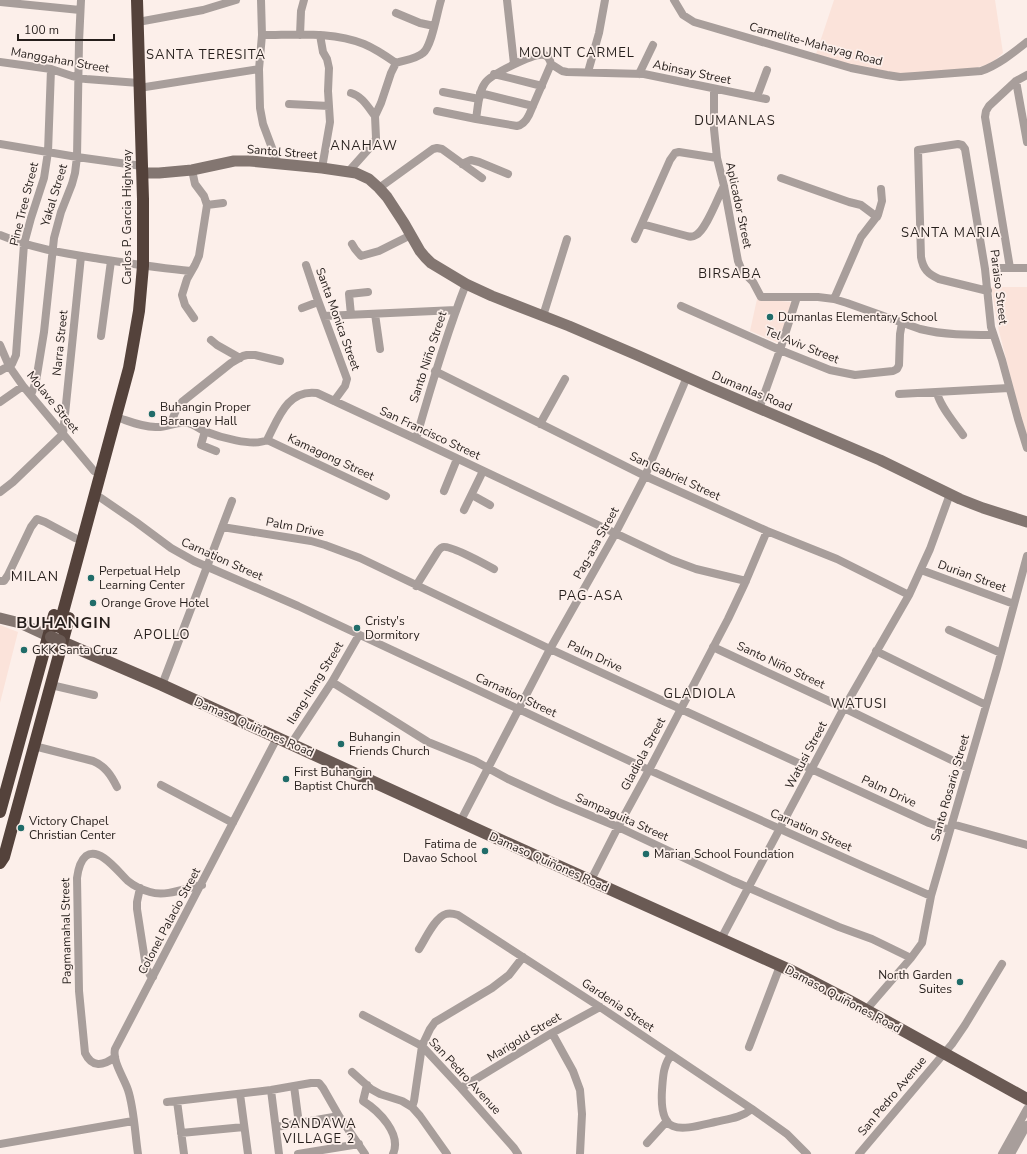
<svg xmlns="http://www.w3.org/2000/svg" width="1027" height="1154" viewBox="0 0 1027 1154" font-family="'Nunito Sans',sans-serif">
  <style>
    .built { fill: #fbe3da }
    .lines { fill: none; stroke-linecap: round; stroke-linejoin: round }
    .highway-tunnel { stroke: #d1c5c1; stroke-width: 12; stroke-dasharray: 12 6; stroke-linecap: butt }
    .street { stroke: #a89e9b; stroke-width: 8 }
    .secondary { stroke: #837671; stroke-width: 11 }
    .primary { stroke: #6a5a54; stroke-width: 12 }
    .highway { stroke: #54423b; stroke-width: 12 }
    .primary-bridge { stroke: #6a5a54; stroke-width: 12 }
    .poi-dot { fill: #206c69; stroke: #fcefea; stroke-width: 1.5 }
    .labels { text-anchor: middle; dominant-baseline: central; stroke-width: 3.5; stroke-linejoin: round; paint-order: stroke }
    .street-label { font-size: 12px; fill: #251e1b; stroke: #fcefea }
    .poi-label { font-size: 12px; fill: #251e1b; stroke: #fcefea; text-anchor: start }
    .neighbourhood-label { font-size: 13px; letter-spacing: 1px; fill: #251e1b; stroke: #fcefea }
    .quarter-label { font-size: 14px; letter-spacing: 1px; fill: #251e1b; stroke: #fcefea }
    .district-label { font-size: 16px; font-weight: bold; letter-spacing: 1px; fill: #251e1b; stroke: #fcefea }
  </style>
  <rect width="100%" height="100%" fill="#fcefea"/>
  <!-- built -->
  <path class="built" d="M834,0H995L1003,53L995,60L986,65L975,68L906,74L888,73L852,65L816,54Z
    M991,287H1027V441L999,331Z
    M757,299L792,302L779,343L750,331Z
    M0,625L18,632L0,703Z"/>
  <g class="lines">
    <!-- highway-tunnel -->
    <path class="highway-tunnel" d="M52,651L58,630"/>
    <!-- street -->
    <path class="street" d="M261,0L262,35L259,69L260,108L263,124L278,164
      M507,0L514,64
      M674,0L683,15L694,22L851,68L887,75L900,77L915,76L981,71C998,65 1013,53 1027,42
      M0,2L80,10
      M396,13L420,23L434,26
      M138,22L203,10L236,0
      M262,35C296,35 332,31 364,44C376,49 386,56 396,63
      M300,35L301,11L304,0
      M320,35L323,52L327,59L329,68L328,91L330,122L322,168
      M0,62L51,69L72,76L86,79L139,83
      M588,72L599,33L605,0
      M494,74L542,86
      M639,74L653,45
      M1016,81L1027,142
      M139,88L259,69
      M714,89V129L717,158L724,186L738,261L742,271L753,282L761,297H818L834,299L847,303L920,329C944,335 968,335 993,335
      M443,92L479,99
      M351,93C362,96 368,107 375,116
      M480,93L533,106
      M757,97L767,70
      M289,104L329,106
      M437,111L476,119L517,126C523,125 526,121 529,115L551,64
      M476,119C478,107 478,93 485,83C491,74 534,53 544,55C549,56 550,60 551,64L562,71L567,72L644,74L766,99
      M0,144L77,157L142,166
      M462,164L471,160L479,162L508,174
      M192,170L195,184L204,196L207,205L199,256L195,265L187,279L182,295L185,305L194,318
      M349,171L374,143L376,138L375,116L381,103L391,73L396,63C405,60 416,59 423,53C432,46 437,12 441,0
      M781,178L849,202L861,205L877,217
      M379,188L433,149L437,148L442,149L482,178
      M207,205L223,203
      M642,224L687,236C690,237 693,237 696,235C706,230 718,197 724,186
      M0,235C31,248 62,253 94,258C127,263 158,268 191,271
      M635,239L670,160L675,153L679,152L717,158
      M352,244L355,249L361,256L379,251L411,235
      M306,265L316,295L347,379L345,386L334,401
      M996,268H1027
      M1010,268L985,117L986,111L989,106L1016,81L1027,75
      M988,291L939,279C928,274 923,269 921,257L918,150L958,144L962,145L965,149L985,269L991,327L1002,360L1018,419L1027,448
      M834,299L861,237L878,215L882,201L881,189
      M681,306L780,350L830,370L855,375L893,371L897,369L899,365L900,334L902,323
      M302,308L318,302
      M375,314L380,349
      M351,315L349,294L368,292
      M324,316L456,310
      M543,316L567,239
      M101,336L111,261
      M211,340L217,345L240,358
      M0,345L9,366L23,386L94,471
      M0,371L12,364L16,355L24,244L31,218L44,178L48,152L51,69
      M435,371L645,476L767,531L837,559L909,595
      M937,393C941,408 954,422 963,435
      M899,394L1009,388
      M31,395L36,381L44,332L54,238L61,212L72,184L75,173L77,157L79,42L81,0
      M0,402L23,386
      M759,409L780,350L797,297
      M116,417C129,421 144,428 158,427C168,427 177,421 188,423C194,424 199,429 204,431C219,437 253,447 267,440C278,419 287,389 317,393L416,439L672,560L696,569L746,581
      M171,424C173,416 176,409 182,402L231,363L243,356L247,355H255L280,361
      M540,424L565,379
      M205,431L201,445L216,451
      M416,439C431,386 446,335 466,284
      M267,440L386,496
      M444,491L457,459
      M0,492L13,482L63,434L81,256
      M472,495L490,505
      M101,498L136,522L171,548L194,561L298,606L649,770L867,868L931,896
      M464,510L483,471
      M222,527L311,541L325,545L360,558L550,649L929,823L950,830
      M921,570L1014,604
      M0,581H4L8,575L31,527L37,519L45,522L75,538
      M416,586L438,551C440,549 440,548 443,547C450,545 485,564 494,569
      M949,630L1001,653
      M713,647L844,708L968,768
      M876,651L986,705
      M332,682L428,742L475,761L508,779L558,802L618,827L733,881L839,927L872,939L911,958
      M51,685L94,695
      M162,685L232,501
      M291,744L332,682L359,635
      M34,746L93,761C105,766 111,775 117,787
      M161,785L233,823
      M460,822L550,649L615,534L645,476L687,377
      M952,824L1027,845
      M591,880L618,827L649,770L728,619L745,583L767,531
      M140,888L137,902V909L146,967L150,975L153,977
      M721,939L844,708L909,595L930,549L950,494
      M419,949C425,940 435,917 446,914C449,913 455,914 458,915L600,1007L752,1109L787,1134L807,1154
      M866,1010L911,958L922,943L931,896L997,668L1027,556
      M363,1015L422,1046L461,1088L514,1148L518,1154
      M552,1033L573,1071L580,1090L582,1114L580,1154
      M749,1047L780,966
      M671,1055C663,1066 663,1077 662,1090C659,1137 680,1130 715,1122C728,1119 741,1118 752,1109
      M115,1057C103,1066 92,1068 85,1053L79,991L77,878C78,870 80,861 86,856C100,846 119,873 128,881C134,886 143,890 150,892C166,897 186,888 202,885
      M352,1072L371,1089L380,1094L402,1101L412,1107L420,1116L447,1154
      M367,1085L363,1101C379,1111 402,1134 393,1154
      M294,1086L299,1124
      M461,1088L552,1033L600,1007
      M271,1090L279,1154
      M240,1094L248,1154
      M177,1101L184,1154
      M167,1102L271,1090L311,1083H319L323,1088L339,1116L365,1154
      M412,1107L414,1101L422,1046L430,1029L435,1022L492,988L509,975L523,957
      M276,1127L339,1116
      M181,1133L244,1127
      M647,1143L667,1121
      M0,1144L133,1121
      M138,1154C135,1134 134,1108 128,1090C124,1078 112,1061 115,1049L277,738
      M298,1154L359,1144
      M859,1154L952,1044L965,1025L1002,964
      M1002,1154L1027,1109
      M1011,1154L1027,1125"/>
    <!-- secondary -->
    <path class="secondary" d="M143,173H159L192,170L234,161H250L322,168L356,173L369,179L379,188L387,197L404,223L420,251L425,257L431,263L466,284L492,296L569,326L639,356L709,387L880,460L960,499L983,508L1027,522
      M0,618L20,623L48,636"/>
    <!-- primary -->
    <path class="primary" d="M60,641L162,685L485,833L792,971L848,1000L1027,1099"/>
    <!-- highway -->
    <path class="highway" d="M59,627L129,368L139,311L143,266V199L137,0
      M0,812L54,615
      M0,863L4,857L69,618"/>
    <!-- primary-bridge -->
    <path class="primary-bridge" d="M51,637L60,641"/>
  </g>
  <!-- markers -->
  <g class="poi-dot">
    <circle cx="770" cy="317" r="4"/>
    <circle cx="152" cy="414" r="4"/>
    <circle cx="91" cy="578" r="4"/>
    <circle cx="93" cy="603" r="4"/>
    <circle cx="357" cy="628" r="4"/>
    <circle cx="24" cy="650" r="4"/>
    <circle cx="341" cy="744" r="4"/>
    <circle cx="286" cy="779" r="4"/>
    <circle cx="21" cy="828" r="4"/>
    <circle cx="485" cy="851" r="4"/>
    <circle cx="646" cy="854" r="4"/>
    <circle cx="960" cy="982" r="4"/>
  </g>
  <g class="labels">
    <!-- street labels -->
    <g class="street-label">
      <text transform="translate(816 44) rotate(15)">Carmelite-Mahayag Road</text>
      <text transform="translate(60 60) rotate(10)">Manggahan Street</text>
      <text transform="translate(692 72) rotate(12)">Abinsay Street</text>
      <text transform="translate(282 152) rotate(5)">Santol Street</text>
      <text transform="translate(54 195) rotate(-73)">Yakal Street</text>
      <text transform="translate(24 204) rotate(-76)">Pine Tree Street</text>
      <text transform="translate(739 205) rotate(78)">Aplicador Street</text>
      <text transform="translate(127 217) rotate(-90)">Carlos P. Garcia Highway</text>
      <text transform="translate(999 287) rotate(83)">Paraiso Street</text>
      <text transform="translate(338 319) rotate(70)">Santa Monica Street</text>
      <text transform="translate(60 343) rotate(-84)">Narra Street</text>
      <text transform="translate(802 345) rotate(22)">Tel Aviv Street</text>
      <text transform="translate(428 357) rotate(-72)">Santo Niño Street</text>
      <text transform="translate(752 391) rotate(23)">Dumanlas Road</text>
      <text transform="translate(53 402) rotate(51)">Molave Street</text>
      <text transform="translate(430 433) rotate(25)">San Francisco Street</text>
      <text transform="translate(331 457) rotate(25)">Kamagong Street</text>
      <text transform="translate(675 476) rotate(25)">San Gabriel Street</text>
      <text transform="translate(295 527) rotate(11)">Palm Drive</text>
      <text transform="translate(596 543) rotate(-61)">Pag-asa Street</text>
      <text transform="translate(222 559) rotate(24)">Carnation Street</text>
      <text transform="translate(972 576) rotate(20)">Durian Street</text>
      <text transform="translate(595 656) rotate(25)">Palm Drive</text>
      <text transform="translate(781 665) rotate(25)">Santo Niño Street</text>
      <text transform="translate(315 683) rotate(-58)">Ilang-Ilang Street</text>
      <text transform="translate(516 695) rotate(25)">Carnation Street</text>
      <text transform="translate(254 727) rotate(24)">Damaso Quiñones Road</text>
      <text transform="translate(643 754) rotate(-62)">Gladiola Street</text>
      <text transform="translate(806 755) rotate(-62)">Watusi Street</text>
      <text transform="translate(950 788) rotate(-74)">Santo Rosario Street</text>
      <text transform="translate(889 791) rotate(25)">Palm Drive</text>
      <text transform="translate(622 817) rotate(24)">Sampaguita Street</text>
      <text transform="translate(811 830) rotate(24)">Carnation Street</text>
      <text transform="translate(549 862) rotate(24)">Damaso Quiñones Road</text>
      <text transform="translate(169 921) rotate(-62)">Colonel Palacio Street</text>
      <text transform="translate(66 931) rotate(-91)">Pagmamahal Street</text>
      <text transform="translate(843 999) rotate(28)">Damaso Quiñones Road</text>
      <text transform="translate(618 1005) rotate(34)">Gardenia Street</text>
      <text transform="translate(524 1037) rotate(-31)">Marigold Street</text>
      <text transform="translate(465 1076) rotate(47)">San Pedro Avenue</text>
      <text transform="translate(892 1096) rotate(-50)">San Pedro Avenue</text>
    </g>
    <!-- poi labels -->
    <g class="poi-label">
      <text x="778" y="317">Dumanlas Elementary School</text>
      <text x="160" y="407">Buhangin Proper<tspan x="160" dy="14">Barangay Hall</tspan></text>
      <text x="99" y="571">Perpetual Help<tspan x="99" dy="14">Learning Center</tspan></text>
      <text x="101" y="603">Orange Grove Hotel</text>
      <text x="365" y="621">Cristy's<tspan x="365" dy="14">Dormitory</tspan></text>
      <text x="32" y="650">GKK Santa Cruz</text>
      <text x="349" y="737">Buhangin<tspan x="349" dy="14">Friends Church</tspan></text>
      <text x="294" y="772">First Buhangin<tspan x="294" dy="14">Baptist Church</tspan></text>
      <text x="29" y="821">Victory Chapel<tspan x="29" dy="14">Christian Center</tspan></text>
      <text x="477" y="844" text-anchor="end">Fatima de<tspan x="477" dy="14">Davao School</tspan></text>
      <text x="654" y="854">Marian School Foundation</text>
      <text x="952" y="975" text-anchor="end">North Garden<tspan x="952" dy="14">Suites</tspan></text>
    </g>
    <!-- neighbourhood labels -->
    <g class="neighbourhood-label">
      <text x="577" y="53">MOUNT CARMEL</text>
      <text x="206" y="55">SANTA TERESITA</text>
      <text x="735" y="121">DUMANLAS</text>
      <text x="364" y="146">ANAHAW</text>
      <text x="951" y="233">SANTA MARIA</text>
      <text x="730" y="274">BIRSABA</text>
      <text x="591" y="596">PAG-ASA</text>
      <text x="162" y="635">APOLLO</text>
      <text x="700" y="694">GLADIOLA</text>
      <text x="859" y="704">WATUSI</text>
      <text x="319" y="1124">SANDAWA<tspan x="319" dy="15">VILLAGE 2</tspan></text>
    </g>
    <!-- quarter labels -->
    <g class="quarter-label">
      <text x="35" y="576">MILAN</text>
    </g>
    <!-- district labels -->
    <g class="district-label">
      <text x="64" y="623">BUHANGIN</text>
    </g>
  </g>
  <!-- scale -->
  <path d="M18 34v6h96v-6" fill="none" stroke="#251e1b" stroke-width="2"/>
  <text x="24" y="34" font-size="12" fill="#251e1b" stroke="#fcefea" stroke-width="3" paint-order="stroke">100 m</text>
</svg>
